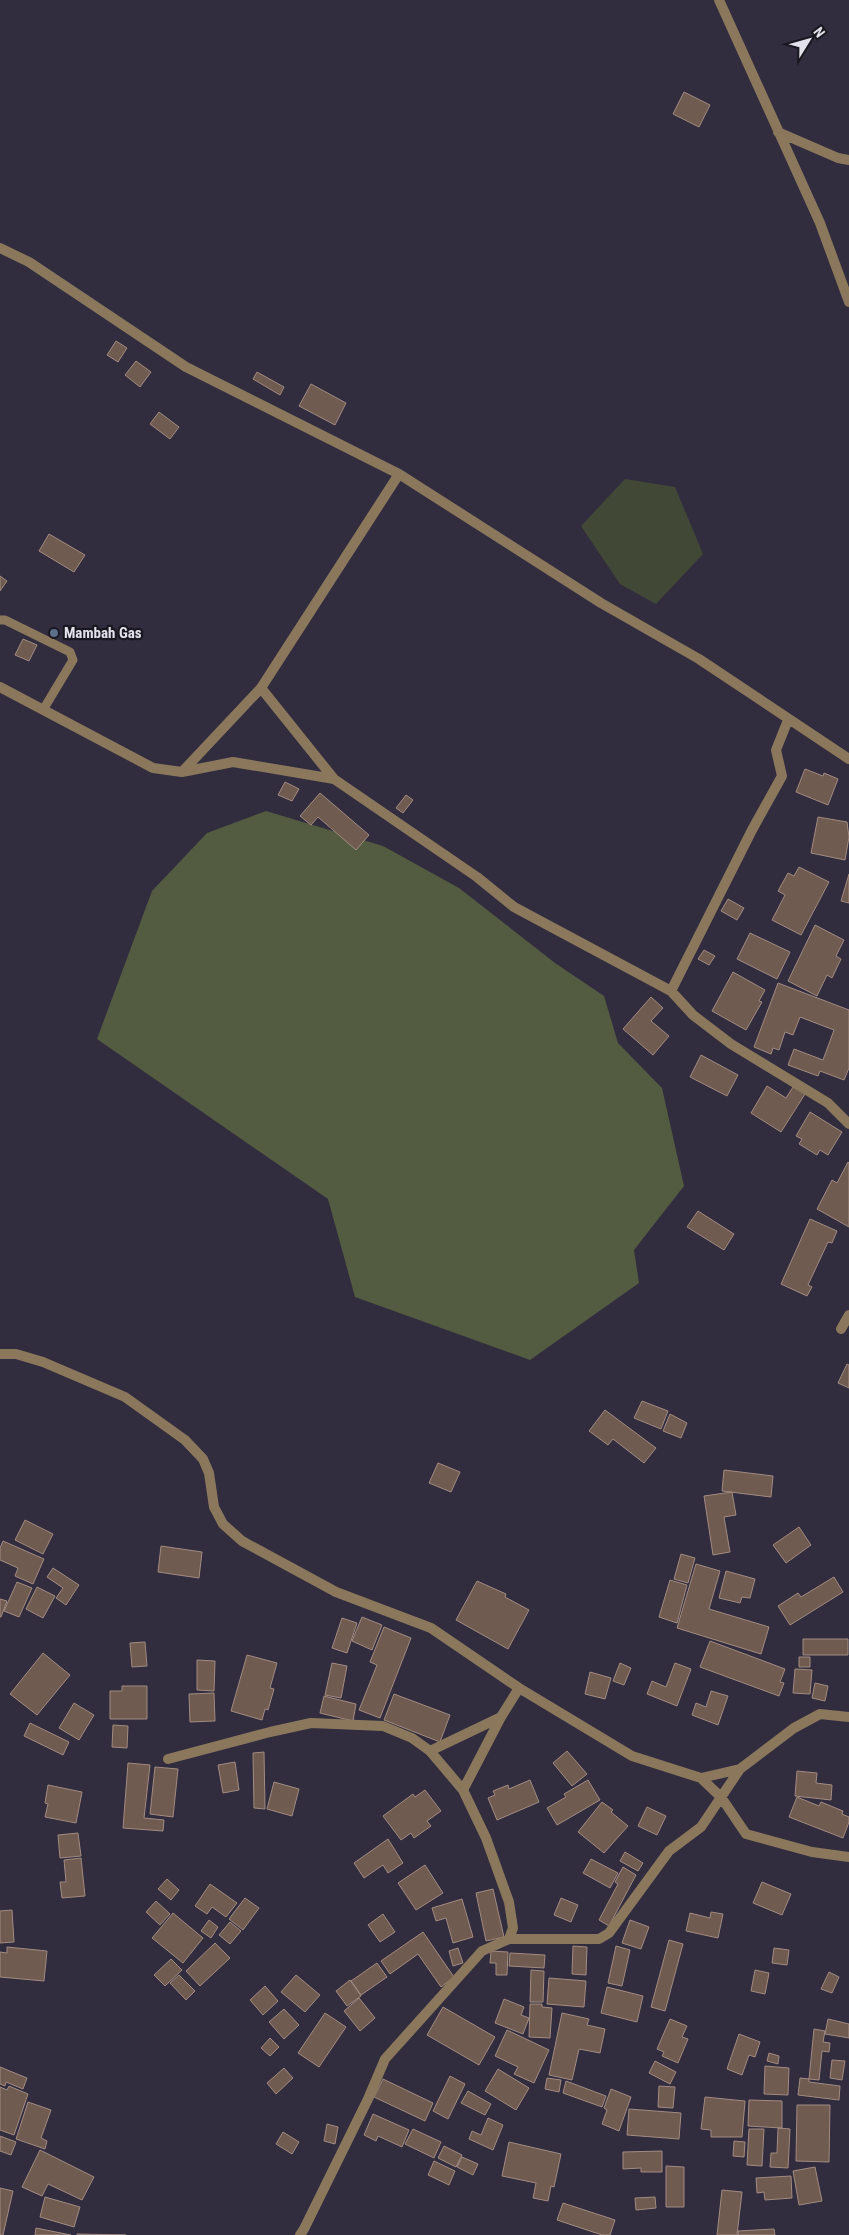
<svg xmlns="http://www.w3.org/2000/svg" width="849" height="2235" viewBox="0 0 849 2235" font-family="'Roboto Condensed',sans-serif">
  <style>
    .green { fill: #424836 }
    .forest { fill: #535b41 }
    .building { fill: #705b51; stroke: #a28b81 }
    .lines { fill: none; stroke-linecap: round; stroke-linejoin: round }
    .service { stroke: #8b785c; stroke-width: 9 }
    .minor { stroke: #8b785c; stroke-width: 10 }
    .service-dot { fill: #5c6f8a; stroke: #19171f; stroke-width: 2 }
    .labels { text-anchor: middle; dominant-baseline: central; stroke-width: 4.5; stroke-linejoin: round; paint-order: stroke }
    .poi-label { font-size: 15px; font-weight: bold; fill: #e2e1ec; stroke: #19171f; text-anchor: start }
  </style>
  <rect width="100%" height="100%" fill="#312d3f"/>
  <!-- green -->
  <path class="green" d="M625,479L675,487L703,554L656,604L620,584L581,526Z"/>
  <!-- forest -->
  <path class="forest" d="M266,811L383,846L459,888L555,963L604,996L618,1043L662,1088L684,1186L634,1250L639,1283L530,1360L355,1297L328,1199L97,1039L152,891L207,833Z"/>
  <!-- building -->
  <path class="building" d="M684,92L710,105L699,127L673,114Z
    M116,341L127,348L118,362L107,355Z
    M136,361L151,372L140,387L125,375Z
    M257,372L284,387L280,395L253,379Z
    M311,384L346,403L335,425L299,406Z
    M159,412L179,427L170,439L150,424Z
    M49,534L85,555L74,572L39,551Z
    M0,576L7,581L0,591Z
    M23,639L37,645L29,661L15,655Z
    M805,769L823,776L824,773L838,779L828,805L796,792Z
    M285,782L299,789L292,801L278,795Z
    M320,793L369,835L356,850L318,817L311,825L300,816Z
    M406,795L413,800L403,813L396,808Z
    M818,817L847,822L849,837L845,860L811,853Z
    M799,867L829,882L801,935L772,920L785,895L778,891L788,873L794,876Z
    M849,874V903L841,901Z
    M728,899L744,908L737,920L721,911Z
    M815,925L844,940L836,956L841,959L832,978L827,975L817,996L788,981Z
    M750,933L790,952L777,979L737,959Z
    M704,950L715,956L709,965L698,959Z
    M733,972L765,990L759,1001L762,1002L746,1030L712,1011Z
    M778,983L849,1010V1068L844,1080L820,1071L818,1076L788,1065L794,1049L823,1060L834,1030L800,1017L793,1035L785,1032L779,1050L773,1048L771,1054L754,1047Z
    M651,997L663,1008L651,1021L669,1036L653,1055L623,1029Z
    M701,1055L738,1075L727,1096L690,1077Z
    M767,1086L786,1098L793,1087L805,1094L781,1132L751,1113Z
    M810,1112L842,1132L828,1155L820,1150L817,1155L799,1144L802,1139L796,1136Z
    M848,1162L849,1163V1227L817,1209L832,1180L837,1183Z
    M698,1211L734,1234L724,1250L687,1227Z
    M810,1219L837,1231L832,1243L828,1242L808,1285L812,1287L807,1296L781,1284Z
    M847,1364L849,1365V1388L838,1383Z
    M642,1401L668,1411L661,1429L634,1418Z
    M605,1410L656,1448L644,1463L613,1439L608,1445L589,1431Z
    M670,1414L687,1423L681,1438L663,1431Z
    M438,1463L460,1472L451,1492L429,1483Z
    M724,1470L773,1476L771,1497L722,1491Z
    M732,1492L736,1515L724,1517L730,1552L713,1555L704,1496Z
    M25,1520L53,1534L43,1554L15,1540Z
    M799,1527L811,1545L786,1563L773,1545Z
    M3,1541L44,1559L33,1584L15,1576L18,1568L0,1560V1548Z
    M161,1546L202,1552L199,1578L158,1572Z
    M681,1554L695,1558L688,1583L674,1579Z
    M696,1564L720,1571L709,1609L769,1627L761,1654L677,1628Z
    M53,1568L79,1585L66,1605L56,1598L63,1588L47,1577Z
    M726,1571L755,1579L750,1598L742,1597L740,1603L719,1598Z
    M834,1577L843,1592L790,1625L778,1606L798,1593L801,1597Z
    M670,1580L687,1585L677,1623L659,1617Z
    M477,1581L506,1594L505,1597L529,1610L508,1649L456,1620Z
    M17,1582L32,1588L19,1617L4,1611Z
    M37,1587L55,1596L43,1618L26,1609Z
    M0,1599L7,1601L1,1617H0Z
    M362,1617L382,1625L372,1650L352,1641Z
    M342,1618L357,1623L347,1653L332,1648Z
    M384,1627L411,1638L380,1718L359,1710L377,1665L370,1662Z
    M803,1639H848V1655H803Z
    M710,1641L785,1669L780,1682L784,1683L779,1696L700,1667Z
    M145,1642L147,1666L132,1667L130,1643Z
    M43,1653L70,1675L37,1715L10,1694Z
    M247,1655L277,1663L270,1688L274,1689L268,1710L265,1709L262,1720L231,1711Z
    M799,1657H810V1667H799Z
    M197,1660L215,1661L214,1691L197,1690Z
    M332,1663L347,1666L341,1698L325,1695Z
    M620,1663L631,1668L624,1685L613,1681Z
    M675,1663L691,1669L677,1706L647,1694L652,1681L666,1687Z
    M795,1669L812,1670L810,1694L793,1693Z
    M590,1672L611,1678L605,1699L585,1694Z
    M815,1683L828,1686L825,1701L812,1698Z
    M122,1686H147V1719H110V1691H122Z
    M711,1691L728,1696L718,1725L692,1715L696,1703L706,1707Z
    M214,1693L215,1721L190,1722L189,1694Z
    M394,1694L450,1715L440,1742L384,1720Z
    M324,1696L356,1704L353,1721L320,1713Z
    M74,1703L94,1715L79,1740L59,1728Z
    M30,1723L69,1742L63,1755L24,1736Z
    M113,1725L128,1726L127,1748L112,1747Z
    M567,1751L587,1774L572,1786L553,1763Z
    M264,1752L265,1809L254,1808L253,1753Z
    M235,1762L239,1790L223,1793L218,1765Z
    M128,1763L150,1765L144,1818L164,1820L163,1831L123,1828Z
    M155,1767L178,1769L173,1817L150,1814Z
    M797,1771L817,1773L816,1783L832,1785L831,1800L795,1796Z
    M530,1780L539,1802L497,1820L488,1798L495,1795L493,1791L508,1785L509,1789Z
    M588,1780L600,1800L557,1825L547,1808L566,1797L564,1794Z
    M274,1782L299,1789L292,1816L267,1809Z
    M48,1785L82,1792L76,1823L45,1817L48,1804L45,1803Z
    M425,1790L441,1811L427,1821L431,1826L414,1838L411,1833L401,1840L383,1816L413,1794L415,1797Z
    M797,1797L819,1806L821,1802L843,1811L842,1814L849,1817V1822L843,1838L789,1817Z
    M602,1802L613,1810L611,1812L628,1826L604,1853L578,1832Z
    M647,1807L666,1816L657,1835L638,1826Z
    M78,1833L81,1856L60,1858L58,1835Z
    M388,1839L403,1863L388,1873L383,1865L364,1878L354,1863Z
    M625,1852L643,1863L638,1871L620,1861Z
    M81,1858L85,1896L62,1898L60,1882H66L64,1860Z
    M591,1859L618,1873L610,1888L583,1873Z
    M425,1865L443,1893L416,1910L398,1883Z
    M623,1867L636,1875L609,1926L599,1920L618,1884L615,1882Z
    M167,1879L179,1890L171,1900L158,1889Z
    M762,1882L791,1894L782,1915L753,1903Z
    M210,1884L237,1903L226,1917L212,1907L207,1914L195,1906Z
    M493,1889L504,1937L486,1941L476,1893Z
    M245,1898L259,1908L243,1930L229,1919Z
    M561,1898L578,1905L571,1922L554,1915Z
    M462,1899L473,1937L453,1943L446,1918L436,1921L432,1908Z
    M156,1901L170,1914L160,1925L146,1912Z
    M12,1910L14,1942L0,1943V1911Z
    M711,1912L723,1914L718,1938L686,1931L690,1913L710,1918Z
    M173,1913L203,1938L183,1963L152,1938Z
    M383,1914L395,1932L380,1942L368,1925Z
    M209,1920L218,1927L211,1938L201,1931Z
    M630,1920L649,1927L641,1949L622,1943Z
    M230,1922L241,1931L230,1944L219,1935Z
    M423,1932L454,1977L441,1987L418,1954L390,1974L381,1961Z
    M669,1940L683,1944L665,2011L651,2007Z
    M215,1943L230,1958L200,1986L186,1971Z
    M573,1946L587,1947L586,1975L572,1974Z
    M616,1946L630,1950L622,1986L608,1983Z
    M7,1947L47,1951L44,1981L0,1977V1952L7,1953Z
    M458,1948L463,1963L453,1966L449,1951Z
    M774,1948L789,1950L787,1965L772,1963Z
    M491,1951L508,1952L507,1975H496V1963H490Z
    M510,1953L545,1955L544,1968L509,1966Z
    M171,1959L182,1970L165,1986L154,1975Z
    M377,1963L387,1977L361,1995L351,1981Z
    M531,1970L544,1971L543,2002H530Z
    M755,1970L769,1973L765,1994L751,1991Z
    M829,1972L839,1977L832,1993L821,1989Z
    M179,1975L195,1991L186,2000L170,1983Z
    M296,1975L320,1995L305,2012L281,1992Z
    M549,1978L586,1981L584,2007L547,2004Z
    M350,1980L361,1996L347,2006L336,1991Z
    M265,1986L278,2001L263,2015L250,2000Z
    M607,1987L643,1996L637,2022L601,2013Z
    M359,1998L375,2018L360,2031L344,2011Z
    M504,1999L524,2007L521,2015L529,2018L523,2034L495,2023Z
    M530,2004H542V2007L552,2008L550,2038L529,2037Z
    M443,2007L495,2037L479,2065L427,2035Z
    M284,2009L299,2025L284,2039L269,2022Z
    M325,2013L346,2027L319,2067L298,2053Z
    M562,2013L589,2019L587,2025L605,2029L600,2053L579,2049L572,2080L549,2075Z
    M670,2019L687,2026L682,2037L688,2039L678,2063L662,2056L664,2052L657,2049Z
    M828,2019L849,2024V2038L825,2034Z
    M814,2029L825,2031L823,2042L830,2043L829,2052L822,2051L819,2080L809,2079Z
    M507,2030L549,2050L534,2083L514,2074L518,2067L495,2056Z
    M739,2034L760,2042L755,2057L749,2055L742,2075L727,2069Z
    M270,2038L279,2047L270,2056L261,2048Z
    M769,2053L779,2056L778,2064L767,2061Z
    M832,2060L845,2061L842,2080L830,2078Z
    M655,2061L676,2072L670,2084L649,2073Z
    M765,2066L789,2068L788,2095L764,2094Z
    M0,2067L27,2078L23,2089L6,2082L5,2086L0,2084Z
    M284,2068L293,2078L276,2094L267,2083Z
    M498,2069L529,2088L516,2110L485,2091Z
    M450,2076L465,2084L448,2119L433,2111Z
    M547,2078L561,2080L559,2092L545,2089Z
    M800,2078L809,2079V2082L840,2086L839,2100L798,2095Z
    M383,2079L433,2103L425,2121L374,2097Z
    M566,2081L606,2096L602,2107L563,2093Z
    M9,2086L28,2094L14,2135L0,2130V2087L7,2090Z
    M659,2086L675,2087L673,2108L658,2107Z
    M611,2089L631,2097L619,2131L602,2124L607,2110L604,2108Z
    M468,2091L491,2104L485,2115L461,2103Z
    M705,2097L745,2101L742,2137H711V2130L701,2129Z
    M749,2100L782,2101V2128L748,2126Z
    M28,2102L51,2110L41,2138L47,2141L45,2149L16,2139Z
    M797,2105H830L829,2162L796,2161Z
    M629,2109L681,2113L679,2139L627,2135Z
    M373,2114L409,2130L402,2147L378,2136L376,2141L364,2135Z
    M488,2118L503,2125L493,2150L469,2139L472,2131L481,2135Z
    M327,2124L338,2127L335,2144L324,2141Z
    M778,2128L790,2129L788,2168L770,2167L771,2153H777Z
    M413,2129L441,2142L434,2158L405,2144Z
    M749,2129H764L762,2166L747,2165Z
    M283,2132L299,2142L292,2154L276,2144Z
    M0,2136L16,2142L11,2155L0,2151Z
    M734,2141L745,2142L744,2157L733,2156Z
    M509,2142L561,2154L554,2187L551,2186L548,2201L533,2198L536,2183L502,2176Z
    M444,2146L462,2155L456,2167L438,2158Z
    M40,2150L94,2177L82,2200L48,2184L42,2196L22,2187Z
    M662,2151V2172H641V2168L623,2169V2152Z
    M462,2157L478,2164L473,2175L457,2167Z
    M434,2161L455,2171L449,2185L428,2175Z
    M666,2166L684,2167V2207H666Z
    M815,2167L822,2201L799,2205L793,2171Z
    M791,2176L792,2198L765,2200L764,2192L757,2193L756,2178Z
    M0,2188L13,2191L3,2235H0Z
    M722,2190L742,2192L737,2235H717Z
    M45,2197L80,2207L74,2227L40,2217Z
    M655,2197L656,2208L636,2210L635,2198Z
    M563,2203L615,2220L610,2235H602L557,2220Z
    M36,2228L71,2235H35Z
    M774,2229L775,2235H738V2231Z
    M77,2234L126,2235H77Z"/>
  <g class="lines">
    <!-- service -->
    <path class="service" d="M0,620H5L70,652L73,660L43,710"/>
    <!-- minor -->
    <path class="minor" d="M719,0L820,223L849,302
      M778,132L838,158L849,160
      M0,248L29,262L186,367L399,474L601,603L699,659L849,759
      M0,687L153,768L182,772L233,762L334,779L477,877L514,907L671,991L693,1015L731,1044L828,1103L849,1124
      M261,688L334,779
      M182,772L261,688L399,474
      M671,991L752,830L782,776L776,750L788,720
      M841,1329L849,1315
      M0,1354H16L43,1362L125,1397L185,1440L203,1459L209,1473L214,1507L223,1524L242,1541L336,1592L431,1628L519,1688L632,1756L701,1778L740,1769L794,1728L820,1714L849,1717
      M430,1751L501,1717
      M168,1759L270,1732L311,1723L383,1726L412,1738L430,1751L463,1790L486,1838L509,1902L513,1928L509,1939
      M701,1778L721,1797L746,1834L812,1852L849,1857
      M463,1790L501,1717L519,1688
      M300,2235L304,2229L368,2099L385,2059L482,1951L509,1939H599L609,1933L669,1851L701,1827L740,1769"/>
  </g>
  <!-- markers -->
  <circle class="service-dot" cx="54" cy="633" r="5"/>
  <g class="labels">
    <!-- poi labels -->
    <g class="poi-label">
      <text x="64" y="633">Mambah Gas</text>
    </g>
  </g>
  <!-- north arrow -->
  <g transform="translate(809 40) rotate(53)" stroke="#19171f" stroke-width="4" paint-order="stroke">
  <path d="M0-4L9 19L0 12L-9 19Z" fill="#e2e1ec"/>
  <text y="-8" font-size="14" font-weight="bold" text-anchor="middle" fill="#e2e1ec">N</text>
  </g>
</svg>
